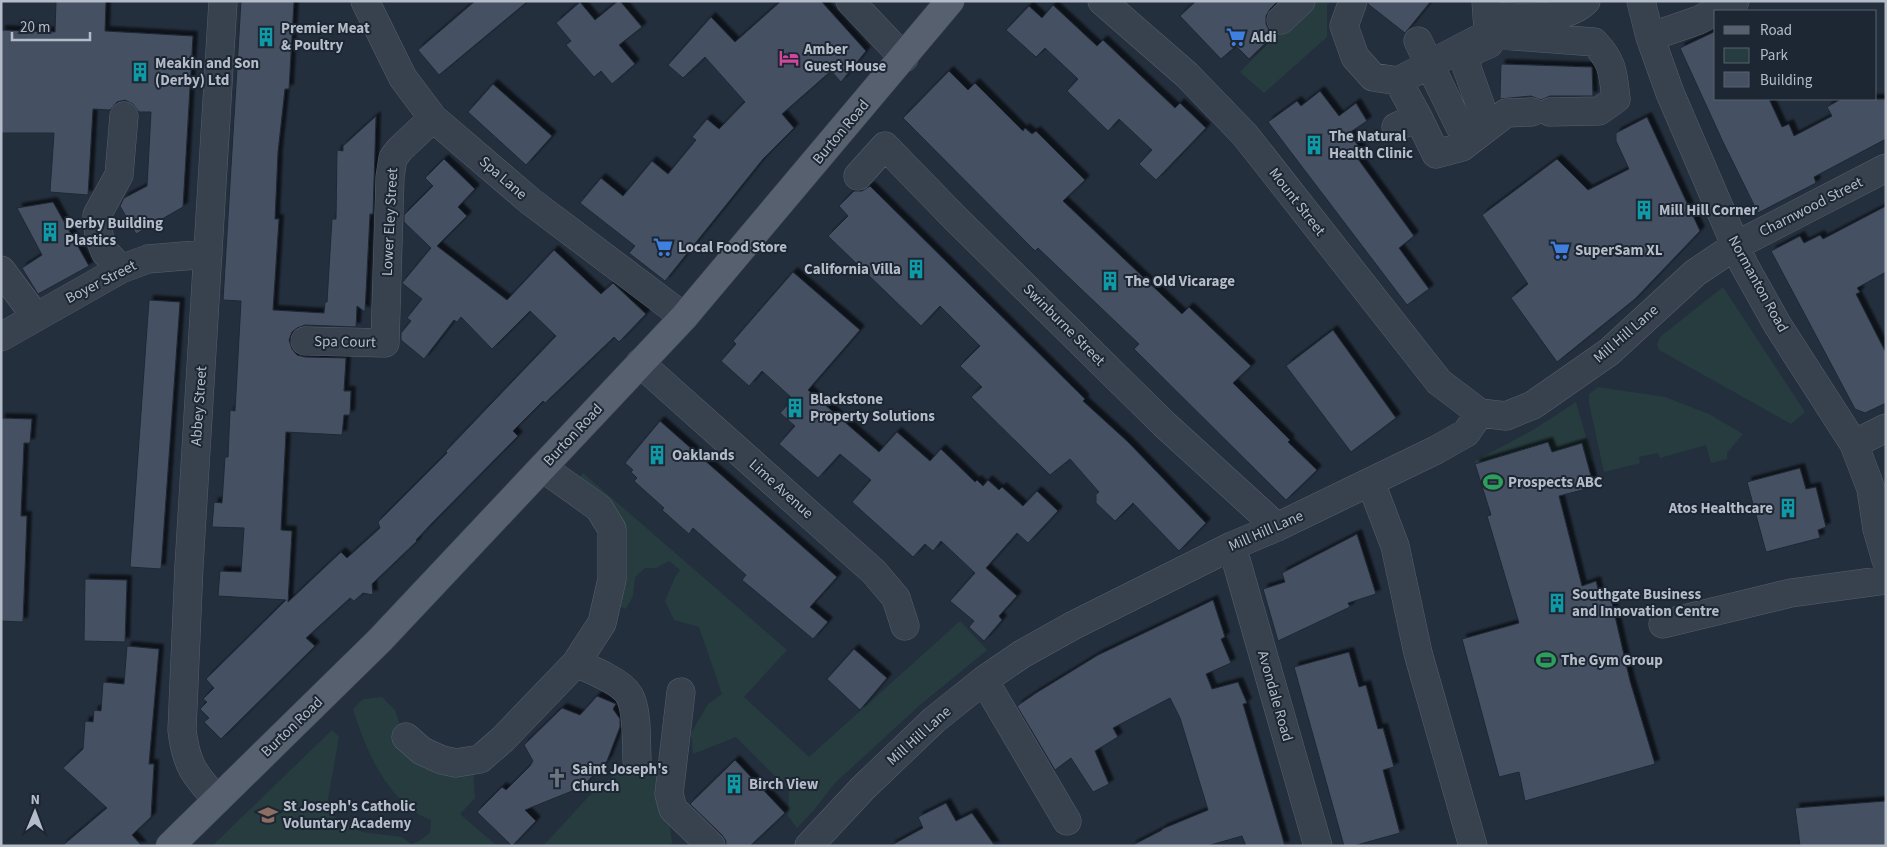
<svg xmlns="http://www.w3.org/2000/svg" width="1887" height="847" viewBox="0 0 1887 847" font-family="'Source Sans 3',sans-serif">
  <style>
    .green { fill: #263c3f }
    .building { fill: #455162; stroke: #1f2835; filter: url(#shadow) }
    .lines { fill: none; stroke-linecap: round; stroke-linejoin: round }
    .minor-casing { stroke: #565f6c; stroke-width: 29 }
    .major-casing { stroke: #414a57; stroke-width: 29 }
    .minor { stroke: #38414e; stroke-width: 28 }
    .major { stroke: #56606e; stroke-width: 28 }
    .labels { text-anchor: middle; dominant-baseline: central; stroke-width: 4; stroke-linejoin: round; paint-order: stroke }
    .poi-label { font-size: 15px; font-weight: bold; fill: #b4bcc9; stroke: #1d2633; text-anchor: start }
    .street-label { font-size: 15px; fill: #b4bcc9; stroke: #1d2633 }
  </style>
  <defs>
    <filter id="shadow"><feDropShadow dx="4.5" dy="-4.5" stdDeviation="1" flood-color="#0009"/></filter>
  </defs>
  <rect width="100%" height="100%" fill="#242f3e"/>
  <!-- green -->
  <path class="green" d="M1310,1H1331L1327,5V37L1264,93L1240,72Z
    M1723,287L1805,412L1791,424L1659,350L1657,344L1660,337Z
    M1598,387L1665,397L1709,414L1743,434L1727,453V459L1711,463L1706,445L1660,458L1658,453L1639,457L1640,463L1604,472L1589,403V394Z
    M1576,402L1593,461L1587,462L1582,443L1552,452L1548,442L1475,464V461L1533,430Z
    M583,473L787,650L744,697L809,757L960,621L987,650L920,705L835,783L814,810L797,828L788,816L789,790L736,737L693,754L691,733L708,704L722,694L699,627L674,620L665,601L675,577L680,570L669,561L656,568H645L635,577L633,596L626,609L619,606L625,567L576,482Z
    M382,697L395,710L403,734L473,766L475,798L460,814L497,846H212L332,730L339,737L328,799L330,814L362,832L402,837L411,844L419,841L430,833L431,820C389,805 365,749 353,709L363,699Z
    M658,764L665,791L672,843L668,846H540L546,843L589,796L616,773Z"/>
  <!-- building -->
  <path class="building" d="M56,1H106L105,31L193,36L183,207L136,234L120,206L124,198L147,186L151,112H139L133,104L125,100L117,102L110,110L93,109L88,195L50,192L54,133H1V30L55,32Z
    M241,1H294L289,89H285L278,152L275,219H279L273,310L324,313L325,302H327L332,219H336L337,150L343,151V146L376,116L373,214H370L365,312L357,306L356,327L305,325L297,328L292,332L289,340L292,349L297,355L305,357L346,358L344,391H351L350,415H344L342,435L286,432L281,530L292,531L288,602L341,552L347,558L380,528L378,522L447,453L446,451L556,336L530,311L492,349L461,317L457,322L454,320L424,359L401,340V333L411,321L407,318L422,299L402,283L431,248L404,222V215L433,186L425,178L444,159L475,189L458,207L467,216L437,246L507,300L554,250L601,294L613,283L646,314L619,342L614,337L545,403L543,401L513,431L518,436L432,523L416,540L417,541L372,584L373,595L363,593L354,601L350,598L306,638L315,646L221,739L204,722L209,718L200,709L207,702L203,699L214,688L206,679L286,600L218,596L220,571L241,572L244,528L212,527L214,502L222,503L225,457H228L230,410L235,411L241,301L223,300Z
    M475,1H528L439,75L418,50Z
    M618,1H620L642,27L619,45L635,64L612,84L601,71L594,77L566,45L571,41L556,23L580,2L595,20Z
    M781,1H821L866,51L841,82L831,71L782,114L794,128L763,159L665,281L629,253L635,246L580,203L601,178L623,196L652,161L668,174L696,140L692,137L707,119L719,129L745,102L705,57L683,78L668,65L711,17L735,42Z
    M1196,1H1278L1270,9L1266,16V24L1269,30L1275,34L1249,59L1236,46L1221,59L1180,16Z
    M1368,1H1431L1405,33L1368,4Z
    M1053,5L1097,46L1103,40L1175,108L1180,103L1206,128L1156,180L1139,164L1152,150L1119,119L1108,131L1067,91L1078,79L1045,48L1036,57L1006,30L1029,6L1042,18Z
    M1716,31V99H1769L1782,127L1789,124L1794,136L1832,116L1827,107L1841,99H1886V139L1814,177L1816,183L1758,213L1723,142L1680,48Z
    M1501,64L1592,67L1593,96H1550L1541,100L1531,96L1500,99Z
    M949,71L968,90L975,83L1023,131L1025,128L1032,134L1036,131L1085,180L1063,201L1182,314L1189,307L1251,366L1233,383L1290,440L1288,442L1317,470L1286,500L1134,349L1139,344L1038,248L1035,251L903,118Z
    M493,84L552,136L526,165L468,112Z
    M1320,91L1339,116L1356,103L1367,121L1349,133L1364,154L1358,159L1414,236L1399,248L1429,289L1407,305L1268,122L1297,101L1301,106Z
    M1647,117L1700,231L1635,299L1557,362L1511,298L1528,284L1482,215L1557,159L1588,190L1629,169L1616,141V133Z
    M870,186L1085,399L1083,401L1128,442L1206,523L1179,551L1133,503L1115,521L1096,503V494L1099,492L1070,459L1050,475L971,397L982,387L960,366L980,346L940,306L921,326L828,236L848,216L839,206L854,191H862Z
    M53,202L89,266L38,294L22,268L42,255L17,208Z
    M1886,206V272L1857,288L1860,292L1856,294L1886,353V403L1865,413L1855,409L1771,251L1800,236L1804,243L1820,235L1823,239Z
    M793,272L860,330L808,390L879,452L897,432L930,461L941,449L975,482L977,480L983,486L988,480L999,490L1002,487L1023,506L1037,491L1058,511L1028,543L1017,533L986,568L1017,596L999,616L1002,620L984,641L969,627L974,621L950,601L975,573L941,541L933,551L925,544L913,557L852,502L871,480L840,454L818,478L779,444L795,426L780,413L793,399L762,371L749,386L721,361L736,344L733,341Z
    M149,300L180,302L161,569L130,567Z
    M1333,330L1396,418L1351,452L1286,366Z
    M1,418L32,419L30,443H24L21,516H27L23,622L1,621Z
    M660,421L837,577L810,607L828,622L813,639L742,580L746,575L720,552L693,528L689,534L662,510L664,508L634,481L637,478L631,472L633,470L625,463Z
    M1548,442L1552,452L1582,443L1594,487L1559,496L1582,586L1596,581L1601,601L1611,599L1630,681L1655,764L1525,801L1519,772L1499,777L1462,639L1519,623L1487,516L1491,515L1475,464Z
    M1800,468L1806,489L1816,487L1826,527L1818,530L1820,538L1766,552L1747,482Z
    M1357,534L1376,594L1348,603L1350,607L1278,641L1263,589L1285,582L1282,573Z
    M85,579L127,580L125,642L84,641Z
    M1213,600L1225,637L1221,639L1231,663L1206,674L1212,689L1238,682L1247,703L1243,704L1285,846H1246L1242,836L1207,846H1131L1162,830V829L1208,810L1180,718L1170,698L1113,728L1118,737L1095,751L1109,784L1093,792L1071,758L1055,770L1017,706L1036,693L1098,655Z
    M127,646L159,649L149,764H154L151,817L132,835L142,846H62L107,808L63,768L83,749L85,721L93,722L94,710L101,711L103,682L124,684Z
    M854,649L887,678L860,710L827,679Z
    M1349,652L1359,687L1366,685L1378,729L1383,728L1394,767L1383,770L1400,833L1353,846H1344L1294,667Z
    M597,696L616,704L613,709L620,719V727L607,761L582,787L525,810L536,821L512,846L477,812L502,787L506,790L530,766L533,761L524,745L562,708L580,715Z
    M735,760L785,813L750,846H726V841L722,835L690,804Z
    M1886,801V846H1800L1795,808Z
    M946,803L956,821L972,813L995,846H890L923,828L918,817Z"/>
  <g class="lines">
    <defs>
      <path id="minor" d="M365,1L403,78L433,118L530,201L684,317
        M850,1L904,58
        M1102,1L1187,75L1245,135L1439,382L1480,413L1506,416L1533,405L1609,352L1695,273L1735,246L1886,168
        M1353,1L1344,26L1355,57L1373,77L1398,81L1488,34L1594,42C1613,62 1613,72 1616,99L1599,111L1550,112
        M1486,1L1489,44L1470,52L1466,65L1488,127
        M1641,1L1650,37L1670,93L1744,265L1777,324L1854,444L1871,489L1877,529L1886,560
        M1488,16C1518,16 1562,24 1586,1
        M1281,20L1301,1
        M1650,37L1699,20L1735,1
        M1418,41L1459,125
        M1398,81L1418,117L1436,154L1462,147L1506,113L1532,112
        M1396,127L1418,117
        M858,176L885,146L954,217L1164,424L1277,527
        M121,269L105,252L99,236L97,215L119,175L124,116
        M1,270L36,317
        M1,337L121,269L148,259L208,254
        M305,341L385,343L390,177L393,158L400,149L433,118
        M640,363L874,572L896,598L905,626
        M1854,444L1886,428
        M1371,483L1395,546L1418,653L1473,846
        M1232,546L1318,846
        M1663,624L1791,593L1886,580
        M576,663C590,669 622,682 629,695C638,710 636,742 637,760
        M984,680L1067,821
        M681,692L669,794L673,809L711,846
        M406,737L422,751L442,760L456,763L480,759L503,739L576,663L602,623L612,579V529L599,508L543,468
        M217,800C194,774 186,765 182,730L189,566L223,1
        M809,846L863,788L934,720L984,680L1022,654L1074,625L1232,546L1277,527L1436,450L1466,433L1480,413"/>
      <path id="major" d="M170,846L380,640L684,317L950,1"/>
    </defs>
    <!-- minor casing -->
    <use href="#minor" class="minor-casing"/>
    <!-- major casing -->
    <use href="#major" class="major-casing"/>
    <!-- minor -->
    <use href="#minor" class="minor"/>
    <!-- major -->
    <use href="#major" class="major"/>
  </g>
  <!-- icons -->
  <defs>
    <symbol id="building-bare" viewBox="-9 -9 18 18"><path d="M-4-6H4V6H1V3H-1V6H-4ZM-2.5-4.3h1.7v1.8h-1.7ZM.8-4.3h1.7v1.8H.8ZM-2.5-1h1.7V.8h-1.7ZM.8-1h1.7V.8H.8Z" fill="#0f9aa8" stroke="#1d2633" stroke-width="2.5" paint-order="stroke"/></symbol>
    <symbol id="supermarket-bare" viewBox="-9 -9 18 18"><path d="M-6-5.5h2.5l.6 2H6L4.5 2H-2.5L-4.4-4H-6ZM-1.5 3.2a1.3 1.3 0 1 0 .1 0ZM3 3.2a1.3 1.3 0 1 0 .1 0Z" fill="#3f7fe0" stroke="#1d2633" stroke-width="2.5" paint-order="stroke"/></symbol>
    <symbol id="hotel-bare" viewBox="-9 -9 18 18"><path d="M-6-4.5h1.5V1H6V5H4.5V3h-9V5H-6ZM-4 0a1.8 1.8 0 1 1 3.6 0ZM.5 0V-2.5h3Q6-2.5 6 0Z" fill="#d1479c" stroke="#1d2633" stroke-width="2.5" paint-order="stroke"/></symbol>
    <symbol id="stadium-bare" viewBox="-9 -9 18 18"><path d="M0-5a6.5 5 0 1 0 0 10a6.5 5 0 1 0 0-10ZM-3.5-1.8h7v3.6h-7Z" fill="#2e9e5b" stroke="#1d2633" stroke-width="2.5" paint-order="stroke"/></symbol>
    <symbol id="church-bare" viewBox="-9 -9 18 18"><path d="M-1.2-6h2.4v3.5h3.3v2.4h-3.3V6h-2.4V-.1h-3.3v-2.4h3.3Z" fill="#6b7280" stroke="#1d2633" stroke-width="2.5" paint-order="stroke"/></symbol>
    <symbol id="school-bare" viewBox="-9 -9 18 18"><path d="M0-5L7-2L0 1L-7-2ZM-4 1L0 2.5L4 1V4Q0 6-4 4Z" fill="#8d6e63" stroke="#1d2633" stroke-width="2.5" paint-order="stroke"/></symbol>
  </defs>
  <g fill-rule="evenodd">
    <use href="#building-bare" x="252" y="23" width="28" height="28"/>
    <use href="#supermarket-bare" x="1222" y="23" width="28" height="28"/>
    <use href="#hotel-bare" x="775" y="44" width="28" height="28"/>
    <use href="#building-bare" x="126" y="58" width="28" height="28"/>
    <use href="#building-bare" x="1300" y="131" width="28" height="28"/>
    <use href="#building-bare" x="1630" y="196" width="28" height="28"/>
    <use href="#building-bare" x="36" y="218" width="28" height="28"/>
    <use href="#supermarket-bare" x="649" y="233" width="28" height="28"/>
    <use href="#supermarket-bare" x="1546" y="236" width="28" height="28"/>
    <use href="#building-bare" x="902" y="255" width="28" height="28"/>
    <use href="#building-bare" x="1096" y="267" width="28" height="28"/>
    <use href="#building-bare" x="781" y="394" width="28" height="28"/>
    <use href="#building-bare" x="643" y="441" width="28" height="28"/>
    <use href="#stadium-bare" x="1479" y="468" width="28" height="28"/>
    <use href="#building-bare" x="1774" y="494" width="28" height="28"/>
    <use href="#building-bare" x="1543" y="589" width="28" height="28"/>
    <use href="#stadium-bare" x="1532" y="646" width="28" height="28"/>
    <use href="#church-bare" x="543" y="764" width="28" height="28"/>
    <use href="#building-bare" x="720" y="770" width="28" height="28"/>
    <use href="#school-bare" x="254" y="801" width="28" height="28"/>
  </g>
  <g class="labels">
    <!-- poi labels -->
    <g class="poi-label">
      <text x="281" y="28">Premier Meat<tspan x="281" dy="17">&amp; Poultry</tspan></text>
      <text x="1251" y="37">Aldi</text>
      <text x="804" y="49">Amber<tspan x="804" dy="17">Guest House</tspan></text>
      <text x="155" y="63">Meakin and Son<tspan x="155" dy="17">(Derby) Ltd</tspan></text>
      <text x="1329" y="136">The Natural<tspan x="1329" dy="17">Health Clinic</tspan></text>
      <text x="1659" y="210">Mill Hill Corner</text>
      <text x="65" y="223">Derby Building<tspan x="65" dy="17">Plastics</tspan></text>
      <text x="678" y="247">Local Food Store</text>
      <text x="1575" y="250">SuperSam XL</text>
      <text x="901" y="269" text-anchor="end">California Villa</text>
      <text x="1125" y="281">The Old Vicarage</text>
      <text x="810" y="399">Blackstone<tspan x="810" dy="17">Property Solutions</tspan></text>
      <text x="672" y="455">Oaklands</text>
      <text x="1508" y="482">Prospects ABC</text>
      <text x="1773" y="508" text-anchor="end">Atos Healthcare</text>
      <text x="1572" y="594">Southgate Business<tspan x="1572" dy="17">and Innovation Centre</tspan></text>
      <text x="1561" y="660">The Gym Group</text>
      <text x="572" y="769">Saint Joseph's<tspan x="572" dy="17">Church</tspan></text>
      <text x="749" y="784">Birch View</text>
      <text x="283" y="806">St Joseph's Catholic<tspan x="283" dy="17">Voluntary Academy</tspan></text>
    </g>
    <!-- street labels -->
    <g class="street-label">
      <text transform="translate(841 132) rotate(-50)">Burton Road</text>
      <text transform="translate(503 178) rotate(41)">Spa Lane</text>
      <text transform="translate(1297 202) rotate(52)">Mount Street</text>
      <text transform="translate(1811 207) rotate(-27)">Charnwood Street</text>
      <text transform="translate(390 222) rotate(-87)">Lower Eley Street</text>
      <text transform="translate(101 282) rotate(-27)">Boyer Street</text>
      <text transform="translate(1758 284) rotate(61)">Normanton Road</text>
      <text transform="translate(1064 325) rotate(45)">Swinburne Street</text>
      <text transform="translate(1626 334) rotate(-41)">Mill Hill Lane</text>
      <text transform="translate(345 342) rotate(1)">Spa Court</text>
      <text transform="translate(199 406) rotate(-86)">Abbey Street</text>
      <text transform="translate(573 435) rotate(-47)">Burton Road</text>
      <text transform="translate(781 489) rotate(42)">Lime Avenue</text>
      <text transform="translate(1266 531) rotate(-24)">Mill Hill Lane</text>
      <text transform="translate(1275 696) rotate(74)">Avondale Road</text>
      <text transform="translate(292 727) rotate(-44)">Burton Road</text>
      <text transform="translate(919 736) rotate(-42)">Mill Hill Lane</text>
    </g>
  </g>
  <!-- border -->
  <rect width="1887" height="847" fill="none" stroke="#b4bcc9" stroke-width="5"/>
  <!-- legend -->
  <rect x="1714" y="10" width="162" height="90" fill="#1d2633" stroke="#59626f"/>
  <rect x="1724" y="26" width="25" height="8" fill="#56606e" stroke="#59626f"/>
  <text x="1760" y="35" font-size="15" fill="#b4bcc9">Road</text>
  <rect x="1724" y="48" width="25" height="15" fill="#263c3f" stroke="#59626f"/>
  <text x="1760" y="60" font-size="15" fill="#b4bcc9">Park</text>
  <rect x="1724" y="72" width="25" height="15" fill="#455162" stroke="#59626f"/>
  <text x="1760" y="85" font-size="15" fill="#b4bcc9">Building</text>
  <!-- north arrow -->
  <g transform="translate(35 812) rotate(1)" stroke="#1d2633" stroke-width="4" paint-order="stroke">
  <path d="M0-4L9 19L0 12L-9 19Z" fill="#b4bcc9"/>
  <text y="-8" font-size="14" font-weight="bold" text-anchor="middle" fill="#b4bcc9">N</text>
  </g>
  <!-- scale -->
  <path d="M12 32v8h78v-8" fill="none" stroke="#b4bcc9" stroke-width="2.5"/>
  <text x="20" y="32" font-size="15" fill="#b4bcc9" stroke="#1d2633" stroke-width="4" paint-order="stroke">20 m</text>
</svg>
